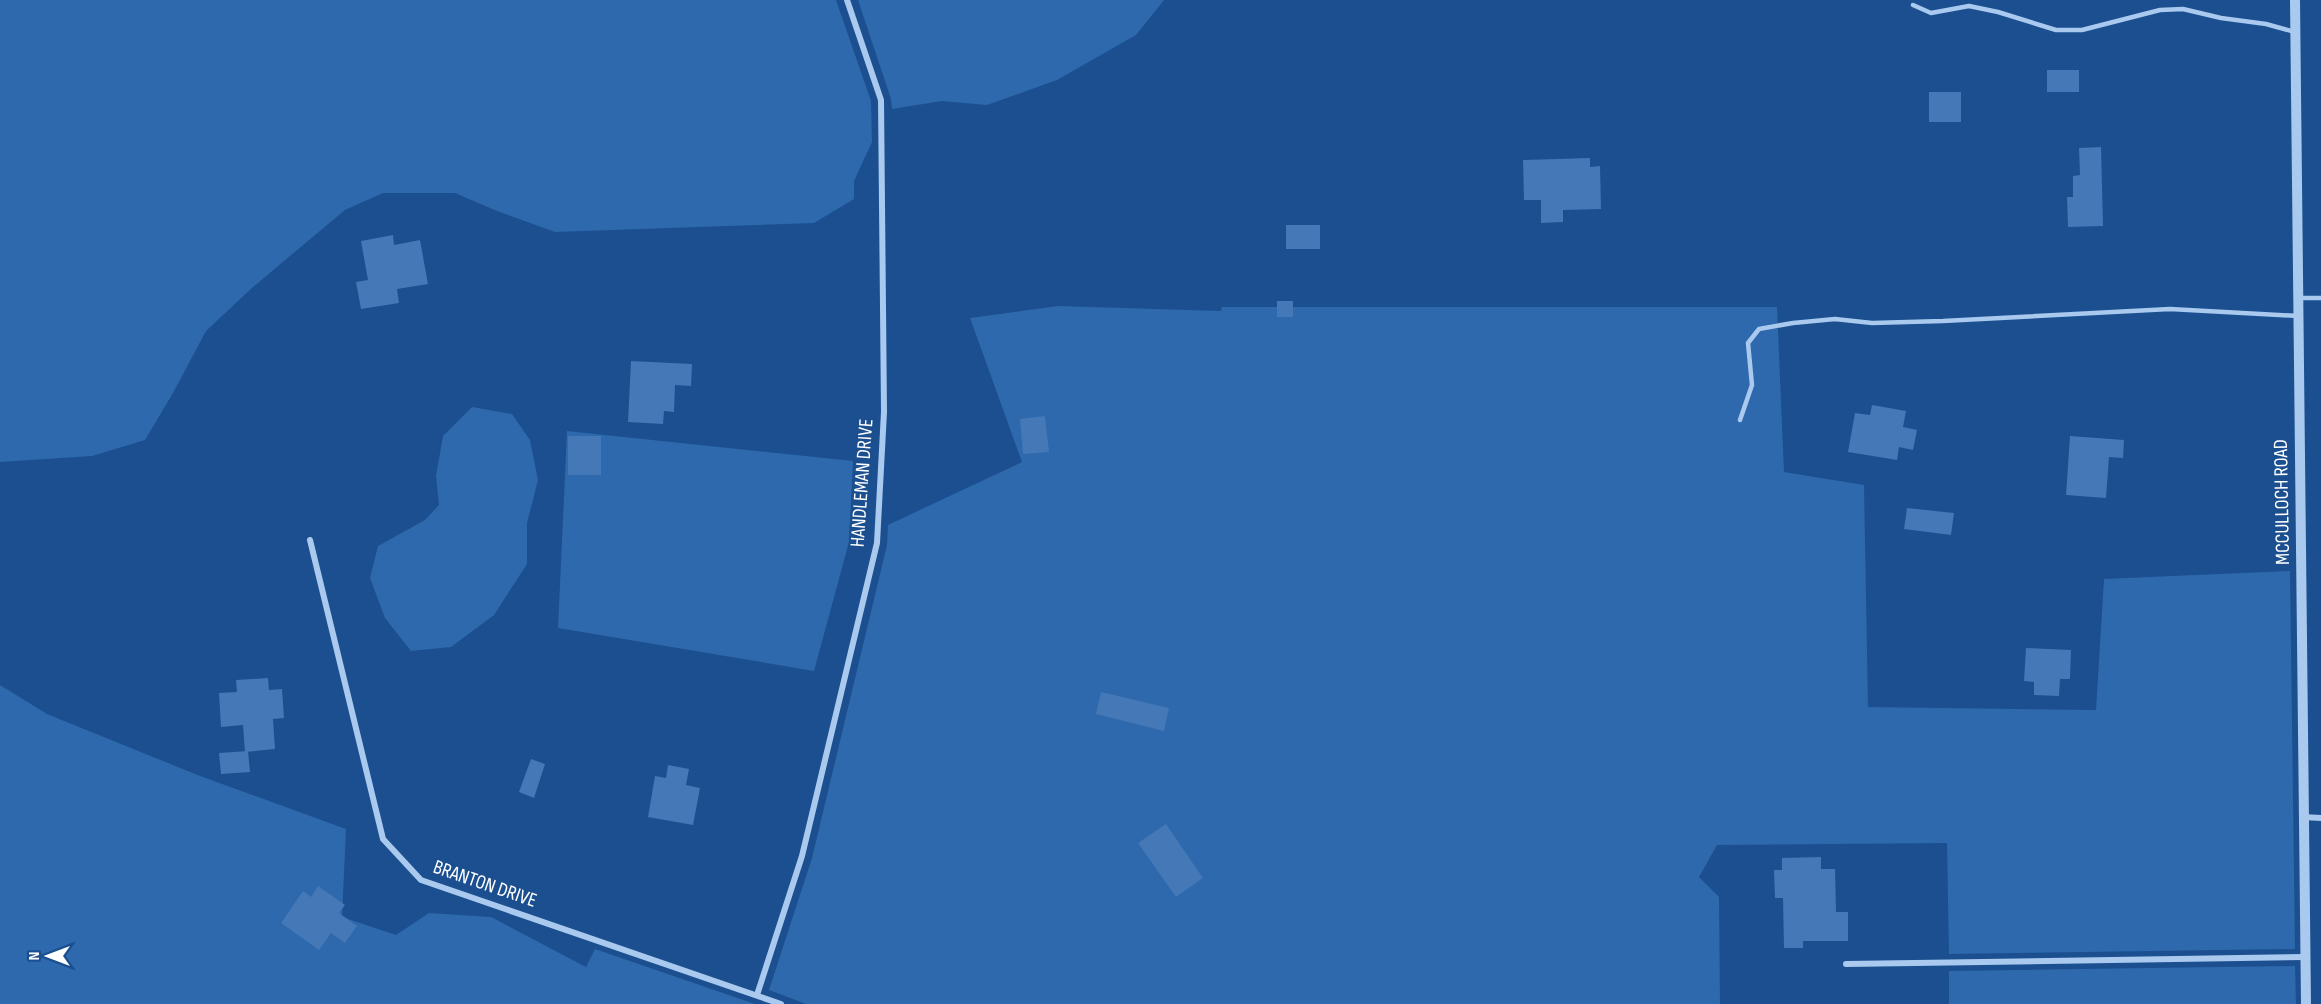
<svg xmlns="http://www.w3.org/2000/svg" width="2321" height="1004" viewBox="0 0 2321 1004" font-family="'Sofia Sans Condensed',sans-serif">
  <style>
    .green { fill: #2e69ad }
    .building { fill: #4478b7 }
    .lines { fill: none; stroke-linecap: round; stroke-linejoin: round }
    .service { stroke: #a9c9ee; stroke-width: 4.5 }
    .minor { stroke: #a9c9ee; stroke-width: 6 }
    .tertiary { stroke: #a9c9ee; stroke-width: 10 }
    .labels { text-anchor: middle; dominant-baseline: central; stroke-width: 4.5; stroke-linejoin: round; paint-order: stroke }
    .street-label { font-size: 20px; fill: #fff; stroke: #1b4f8f }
  </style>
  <rect width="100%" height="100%" fill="#1b4f8f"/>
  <!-- green -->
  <path class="green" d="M0,0H836L871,101L872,142L854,181V199L814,223L555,232L497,211L455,193H383L345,210L253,287L206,331L173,393L145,440L92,456L0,462Z
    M858,0H1164L1136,35L1057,80L987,105L942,101L892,109L891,99Z
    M1058,306L1221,311L1222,307H1777L1784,472L1864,485L1868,707L2096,710L2104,579L2290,571L2295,949L1949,954L1947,843L1717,845L1699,877L1719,897L1720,1004H806L769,990L812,858L887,545L888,525L1022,462L970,318Z
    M472,407L512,414L530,440L538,480L527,523V564L494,615L451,647L411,651L385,618L370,578L378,546L425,520L439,505L436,476L443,436Z
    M567,431L853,461L849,542L814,671L558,628Z
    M0,685L47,714L200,776L346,829L342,917L396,935L429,913L491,917L586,967L595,949L755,1004H0Z
    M2295,966L2296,1004H1949V971Z"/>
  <!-- building -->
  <path class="building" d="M2047,70H2079V92H2047Z
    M1929,92H1961V122H1929Z
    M2101,147L2103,226L2068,227L2067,197H2073V176L2080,175L2079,148Z
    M1590,158V167L1600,166L1601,209L1563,210V222L1541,223V200H1524L1523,160Z
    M1286,225H1320V249H1286Z
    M393,235L394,245L420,240L428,284L397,289L399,303L361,309L356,282L368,280L361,241Z
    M1277,301H1293V317H1277Z
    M631,361L692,364L691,386L675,385L674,412L664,411L663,424L628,422Z
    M1872,405L1906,411L1903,427L1917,430L1913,450L1899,447L1897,460L1848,452L1855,413L1870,415Z
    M1045,416L1049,452L1023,454L1020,419Z
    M568,436H601V475H568Z
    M2070,436L2124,440L2123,458L2109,457L2106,498L2066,495Z
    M1907,508L1954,513L1951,535L1904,529Z
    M2026,648L2071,650L2070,679H2060L2059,696L2034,695V682L2024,681Z
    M268,678L269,690L282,689L284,718L273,719L275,749L245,752L243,725L221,727L219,693L237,692L236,680Z
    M1101,692L1169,708L1164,731L1096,714Z
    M248,751L250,772L221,774L219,753Z
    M531,759L545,764L534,798L519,792Z
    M668,765L689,769L686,785L700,788L693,825L648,817L655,776L666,778Z
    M1166,824L1203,878L1176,897L1138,843Z
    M1821,857V869H1835L1836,912H1848V941H1803V948H1784L1783,898H1775L1774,870H1782V858Z
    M318,886L345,905L339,913L357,926L345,943L331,933L319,950L281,923L303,891L311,897Z"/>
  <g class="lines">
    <!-- service -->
    <path class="service" d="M1913,5L1931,13L1969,6L1998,12L2056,30H2082L2160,10L2183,9L2221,18L2266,24L2295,32
      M2300,298H2321
      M1740,420L1752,385L1748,343L1759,329L1793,323L1835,319L1872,323L1943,321L2170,309L2298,316"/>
    <!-- minor -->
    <path class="minor" d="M310,540L383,839L421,880L781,1004
      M2303,817L2321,818
      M1846,964L2305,957
      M757,995L802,856L877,543L884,412L881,100L847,0"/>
    <!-- tertiary -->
    <path class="tertiary" d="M2295,0L2306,1004"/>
  </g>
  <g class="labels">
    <!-- street labels -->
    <g class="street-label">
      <text transform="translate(862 483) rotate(-86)">HANDLEMAN DRIVE</text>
      <text transform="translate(2282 502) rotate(-91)">MCCULLOCH ROAD</text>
      <text transform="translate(485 884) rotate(19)">BRANTON DRIVE</text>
    </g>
  </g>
  <!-- north arrow -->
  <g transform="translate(48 956) rotate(270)" stroke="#1b4f8f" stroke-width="4.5" paint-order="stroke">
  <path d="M0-4.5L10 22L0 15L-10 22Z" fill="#ffffff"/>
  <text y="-9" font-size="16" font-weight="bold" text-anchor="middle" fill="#ffffff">N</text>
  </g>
</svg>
